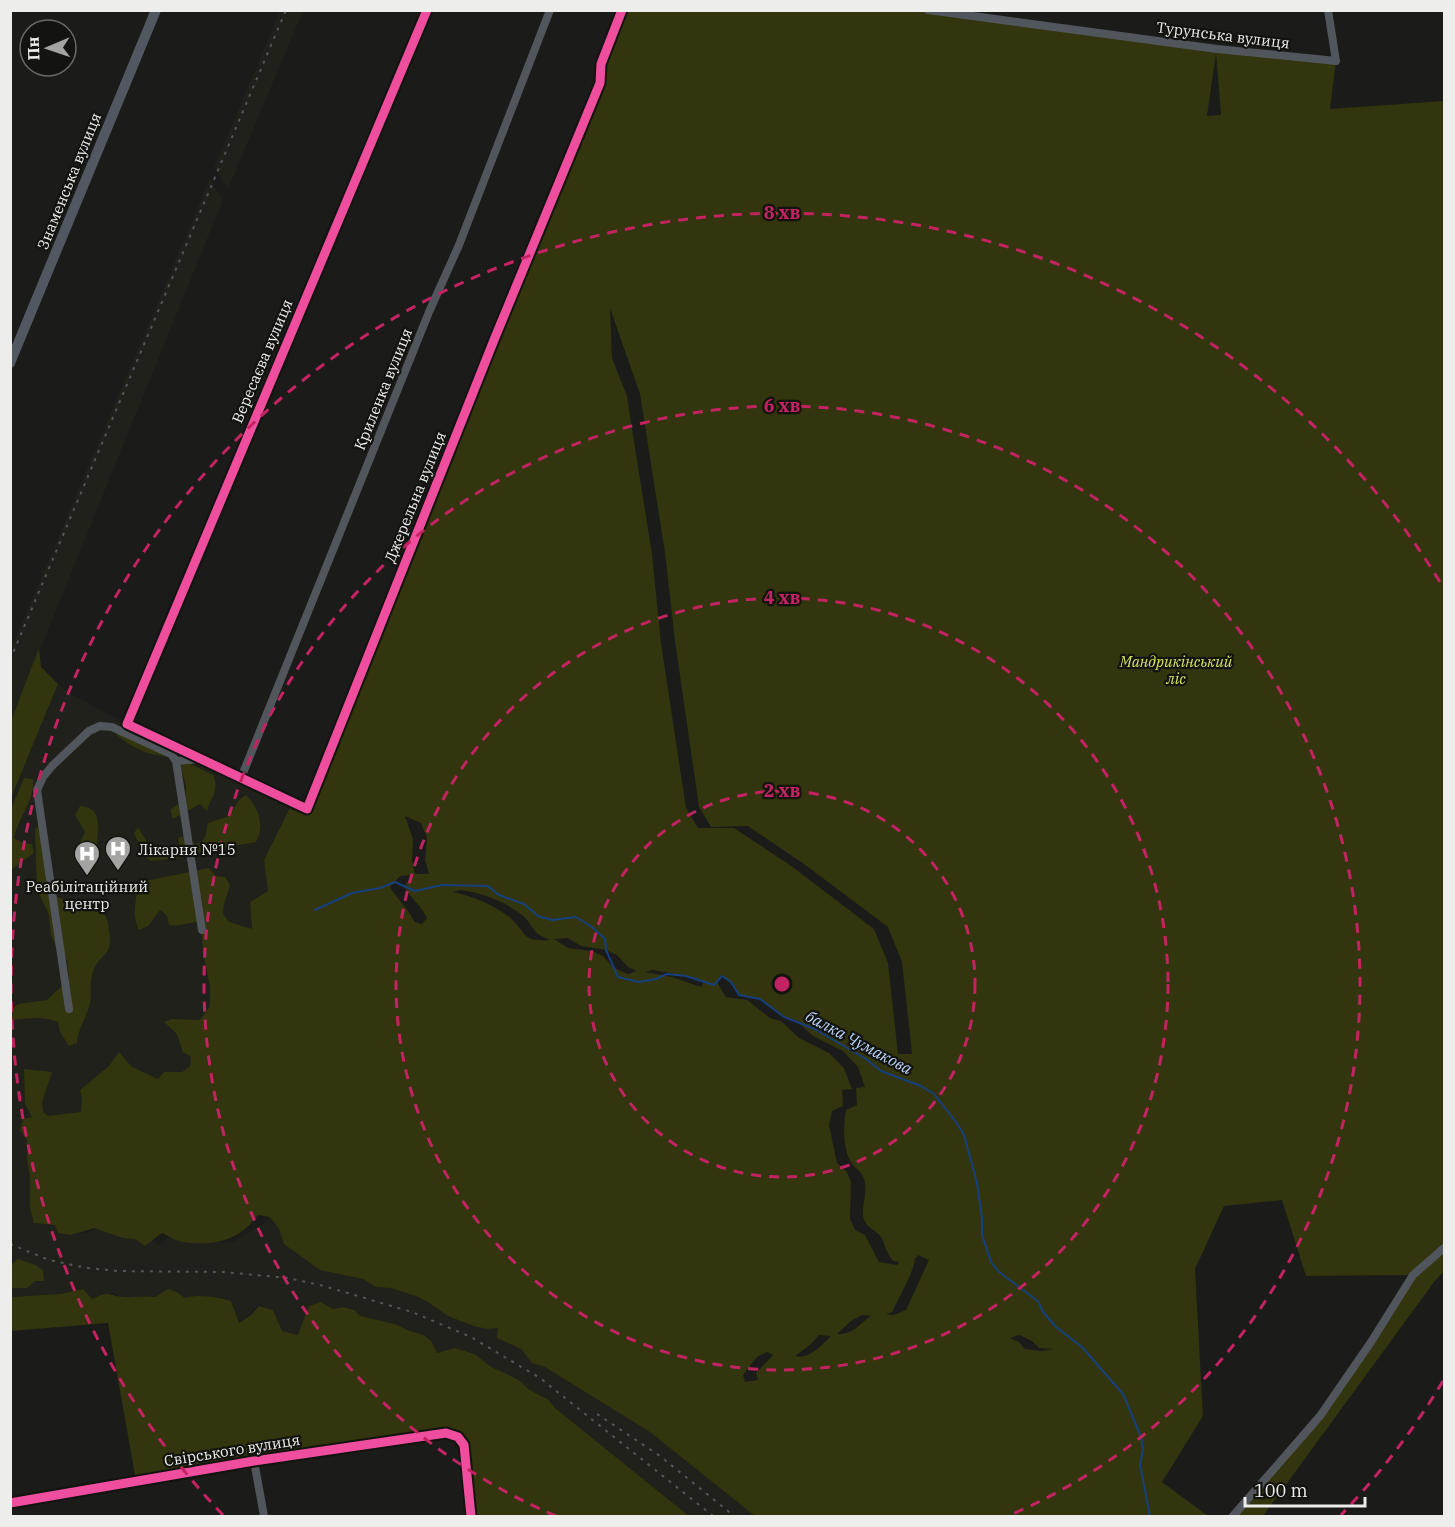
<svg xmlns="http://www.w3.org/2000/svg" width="1455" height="1527" viewBox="0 0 1455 1527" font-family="'IBM Plex Serif',serif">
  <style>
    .built { fill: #20211a }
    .green { fill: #32350d; fill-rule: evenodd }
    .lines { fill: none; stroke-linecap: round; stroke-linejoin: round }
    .stream { stroke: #163f7e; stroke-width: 2 }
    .minor { stroke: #51565d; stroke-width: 8 }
    .secondary { stroke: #525861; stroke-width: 10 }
    .rail { stroke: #54565a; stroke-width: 2; stroke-dasharray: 3 6; stroke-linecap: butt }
    .cycleway-casing { stroke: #131310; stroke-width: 13 }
    .cycleway { stroke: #ef4d9e; stroke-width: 9 }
    .ring { fill: none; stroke: #c42362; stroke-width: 3; stroke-dasharray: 10 8 }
    .labels { text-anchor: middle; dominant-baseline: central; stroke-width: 4.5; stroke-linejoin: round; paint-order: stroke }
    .street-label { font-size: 15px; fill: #ededeb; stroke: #131310 }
    .park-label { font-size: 15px; font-style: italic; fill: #dce561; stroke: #131310 }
    .poi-label { font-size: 15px; fill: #ededeb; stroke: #131310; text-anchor: start }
    .water-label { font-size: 16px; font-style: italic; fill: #bdd7fe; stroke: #131310 }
    .centre { fill: #c42362; stroke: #131310; stroke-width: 3 }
    .ring-label { font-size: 18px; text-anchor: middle; font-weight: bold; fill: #c42362; stroke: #131310; stroke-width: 4.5; stroke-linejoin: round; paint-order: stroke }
  </style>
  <rect width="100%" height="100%" fill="#1b1b1a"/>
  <!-- built -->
  <path class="built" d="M280,11H303L228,189L214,168Z
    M210,179L223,200L11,721V649Z
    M58,684L68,692L127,724L293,802L264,860L268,891L250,902L252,930L241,1004L71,1232L85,1233L108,1226L148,1238L159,1245L175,1232L222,1243L235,1241L266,1222L272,1213L364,1276L501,1328L568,1371L766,1516H689L555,1408L549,1400L528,1389L520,1381L491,1367L475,1354L455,1348L437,1353L432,1342L424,1335L410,1331L395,1324L361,1316L354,1310L343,1307L333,1309L321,1302L303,1324L298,1335L282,1331L273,1310L259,1306L239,1323L185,1298L177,1292L160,1293L155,1297L148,1296L124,1298L112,1293H104L91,1299L83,1289L60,1294L11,1297V798Z"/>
  <!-- green -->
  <path class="green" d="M622,11H918L1217,49L1336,61L1330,109L1444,101V1248L1440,1252L1444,1255V1271L1434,1282L1263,1516H1233L1320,1416L1412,1275L1306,1276L1282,1200L1224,1206L1195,1269L1203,1416L1162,1482L1208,1516H755L650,1432L545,1367L532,1363L521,1349L497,1338L498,1328L487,1329L474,1326L448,1316L428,1302L416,1296L391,1288L376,1287L363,1279L320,1270L284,1244L279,1229L270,1217L258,1215C239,1241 214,1246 183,1242C176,1241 169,1236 162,1233L145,1246L135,1239L123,1238L94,1228L71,1235L58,1233L55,1225L34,1223L30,1207V1176L27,1159V1140L20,1130L23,1119L32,1117L25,1104L24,1069L52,1072L42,1102L43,1112L48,1116L81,1112L82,1099L80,1090L109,1066L119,1052L132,1067L158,1079L164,1072H182L190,1066L191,1057L183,1052L177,1034L164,1022L172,1019L200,1020L210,1006V987L203,952L202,934L197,922C186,923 180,927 169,925L167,916L160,910L148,926L139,930C131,914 137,902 137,886L145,881L209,868L216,876L225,877L230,885L224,905L223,914L229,922L252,929L250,902L268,891L264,860L293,802L307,809L600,83L601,64ZM1216,53L1221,115L1208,116H1207ZM610,308L640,394L665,553L675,641L699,807L711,827L748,826L804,864L888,927L902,962L912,1054H898L888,963L874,929L790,865L734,828H698L686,808L661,643L652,554L632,429L627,396L612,358ZM405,816L421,823L427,838L425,860L429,874H415L412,861L413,839ZM413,875L404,886C410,898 421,905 427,918L422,924L415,922C408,909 398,900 390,887L400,876ZM460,890C483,893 504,901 522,915C529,920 531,928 537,933C540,936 546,938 550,940C519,942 527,931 508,916C492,904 472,896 453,892ZM568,938L581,946L606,950L617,955L628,967L637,971L628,974L614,968L603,956L592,951L568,948L554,939ZM653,970L686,976L704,982L701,987L672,977L645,972ZM722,976L731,982L739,995L760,999L784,1017L795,1020L813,1036L843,1051L858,1067L865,1087L856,1088L857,1105L846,1110C843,1126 843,1146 850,1161C854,1168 861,1170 864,1179C868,1192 862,1204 863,1216C865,1228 875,1229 881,1237C885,1244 886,1252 891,1258C894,1262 894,1261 899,1262L897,1265L879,1262L865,1235L855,1230L850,1219L851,1182L847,1172L837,1163L829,1125L832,1111L843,1106L842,1090L852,1089L844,1068L829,1053L799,1038L781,1021L770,1018L747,1000L726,997L717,982ZM918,1255L929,1260L906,1310L893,1315L886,1314L892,1312L910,1276L915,1261L914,1260ZM862,1315L871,1316C859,1324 853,1335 837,1334L851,1321ZM819,1335L831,1336C822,1345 809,1360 795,1356L810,1345ZM1019,1335L1032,1341L1039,1348L1053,1349L1042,1351L1025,1349L1019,1342L1010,1338ZM767,1352L773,1355L756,1373L758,1380L745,1382L743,1375L757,1357Z
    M39,648L41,667L58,684L11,798V721Z
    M124,731L213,775C220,793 211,795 207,811L200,804L173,819L170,810C174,807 182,802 184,798C190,788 181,766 174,760C168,755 159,756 152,754C142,752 122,741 116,734Z
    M24,778L33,779C35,800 18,818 14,838L23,843L32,844L34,853L11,870V809Z
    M246,795C259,808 265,826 256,842L216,849L185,857L152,861L146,858L134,833L138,827L148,844L159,852L173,850L179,845L178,838L185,836L195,844C208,841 205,834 208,823L229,816L240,799Z
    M80,806C105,808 97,830 97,848L81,856L78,847L85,832L75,815Z
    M41,822L49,893L84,909L103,913C108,919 108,922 109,930C114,960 99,950 92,975C89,984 92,994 90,1003C87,1017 78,1028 77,1043L69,1046L60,1032L58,1022C43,1016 28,1018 12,1020L11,1010L18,1004L47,1000L69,979L67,960L55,944L51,935L49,915L37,889L35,830Z
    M18,1259L36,1265L43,1271L44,1281H35L27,1288H11V1265Z
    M83,1289L92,1299C112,1289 106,1296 125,1297C135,1298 145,1295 155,1297L168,1289L177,1292L185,1298C201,1294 215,1297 231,1301L239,1323L251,1315L259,1306L273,1310L282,1331L298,1335L309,1306L321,1302L333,1309L343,1307L354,1310L361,1316L395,1324L410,1331L424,1335L432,1342L437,1353L455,1348L475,1354L491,1367L509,1375L520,1381L528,1389L549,1400L555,1408L689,1516H471L464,1445L446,1433L136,1481L108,1323L11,1331V1297L60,1294Z"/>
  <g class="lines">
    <!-- stream -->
    <path class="stream" d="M315,910L352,893L380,888L395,882L415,891L442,885L488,886L499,895L524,904L538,916L552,920L576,917L592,927L605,939L606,950L618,977L639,982L656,979L667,974L686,976L714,985L722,976L731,982L739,995L760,999L784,1017L815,1029L866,1059L881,1071L921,1086L934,1094L956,1122L964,1135L977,1183L982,1219V1235L991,1262L999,1272L1038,1301L1043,1312L1056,1327L1082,1347L1123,1394L1141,1437L1143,1449L1140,1465L1150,1516"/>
    <!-- minor -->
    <path class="minor" d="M427,10L127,724L307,809L494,340L600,83L601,64L622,10
      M928,10L1217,49L1336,61L1328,10
      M176,761L199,759
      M241,778L429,312L459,245L550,10
      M69,1009L37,790L43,777L52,766L89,731L100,726L112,727L171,754L176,761L202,930
      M254,1461L264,1516
      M10,1503L254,1461L446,1433L458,1437L464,1445L471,1516
      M1233,1516L1320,1416L1371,1342L1413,1275L1444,1248"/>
    <!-- secondary -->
    <path class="secondary" d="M10,363L156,10"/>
    <!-- rail -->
    <path class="rail" d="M10,660L286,10
      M10,1244L49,1260L87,1268L118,1271L223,1272L288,1278L324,1286L412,1312L471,1337L540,1378L713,1516
      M597,1414L660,1456L734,1516"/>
    <defs>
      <path id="cycleway" d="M427,10L127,724L307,809L494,340L600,83L601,64L622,10
        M10,1503L254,1461L446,1433L458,1437L464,1445L471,1516"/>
    </defs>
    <!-- cycleway casing -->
    <use href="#cycleway" class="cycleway-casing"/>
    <!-- cycleway -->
    <use href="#cycleway" class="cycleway"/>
  </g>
  <!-- distance rings -->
  <g class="ring">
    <circle cx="782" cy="984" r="193"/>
    <circle cx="782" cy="984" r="386"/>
    <path d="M556 1516A578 578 0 1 1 1008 1516"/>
    <path d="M1443 1381A771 771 0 0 1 1341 1515M223 1515A771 771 0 1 1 1443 587"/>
  </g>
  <!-- icons -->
  <defs>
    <symbol id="hospital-pin" viewBox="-11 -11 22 30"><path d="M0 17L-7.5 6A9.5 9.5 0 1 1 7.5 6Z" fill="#a4a4a2" stroke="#131310"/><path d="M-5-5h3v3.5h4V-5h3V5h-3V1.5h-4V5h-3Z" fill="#fff"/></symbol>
  </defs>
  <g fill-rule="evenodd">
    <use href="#hospital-pin" x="103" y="834" width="30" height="40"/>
    <use href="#hospital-pin" x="72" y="839" width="30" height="40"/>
  </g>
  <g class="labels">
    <!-- street labels -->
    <g class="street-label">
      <text transform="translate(1223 35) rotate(7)">Турунська вулиця</text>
      <text transform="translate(69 181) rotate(-68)">Знаменська вулиця</text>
      <text transform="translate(262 361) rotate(-67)">Вересаєва вулиця</text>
      <text transform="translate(383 389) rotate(-68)">Криленка вулиця</text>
      <text transform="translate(415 497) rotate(-68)">Джерельна вулиця</text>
      <text transform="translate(232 1450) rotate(-9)">Свірського вулиця</text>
    </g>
    <!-- park labels -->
    <g class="park-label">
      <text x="1176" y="661">Мандрикінський<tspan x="1176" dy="17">ліс</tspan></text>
    </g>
    <!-- poi labels -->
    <g class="poi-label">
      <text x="138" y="849">Лікарня №15</text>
      <text x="87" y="886" text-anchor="middle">Реабілітаційний<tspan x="87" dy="17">центр</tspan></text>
    </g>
    <!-- water labels -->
    <g class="water-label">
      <text transform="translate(859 1042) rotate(28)">балка Чумакова</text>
    </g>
  </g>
  <circle cx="782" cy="984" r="9" class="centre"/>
  <g class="ring-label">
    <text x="782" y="219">8 хв</text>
    <text x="782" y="412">6 хв</text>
    <text x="782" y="604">4 хв</text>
    <text x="782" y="797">2 хв</text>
  </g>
  <!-- border -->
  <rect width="1455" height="1527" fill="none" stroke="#ededeb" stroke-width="24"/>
  <!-- north arrow -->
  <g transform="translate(48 48) rotate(268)"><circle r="28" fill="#131310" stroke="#6a6a68" stroke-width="1.5"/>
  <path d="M0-4.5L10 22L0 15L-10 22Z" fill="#a4a4a2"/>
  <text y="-9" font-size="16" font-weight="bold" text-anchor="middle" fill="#ededeb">Пн</text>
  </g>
  <!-- scale -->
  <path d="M1245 1497v9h120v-9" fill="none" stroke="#ededeb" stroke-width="3"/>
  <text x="1254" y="1497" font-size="18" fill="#ededeb" stroke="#131310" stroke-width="4.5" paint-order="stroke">100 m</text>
</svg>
